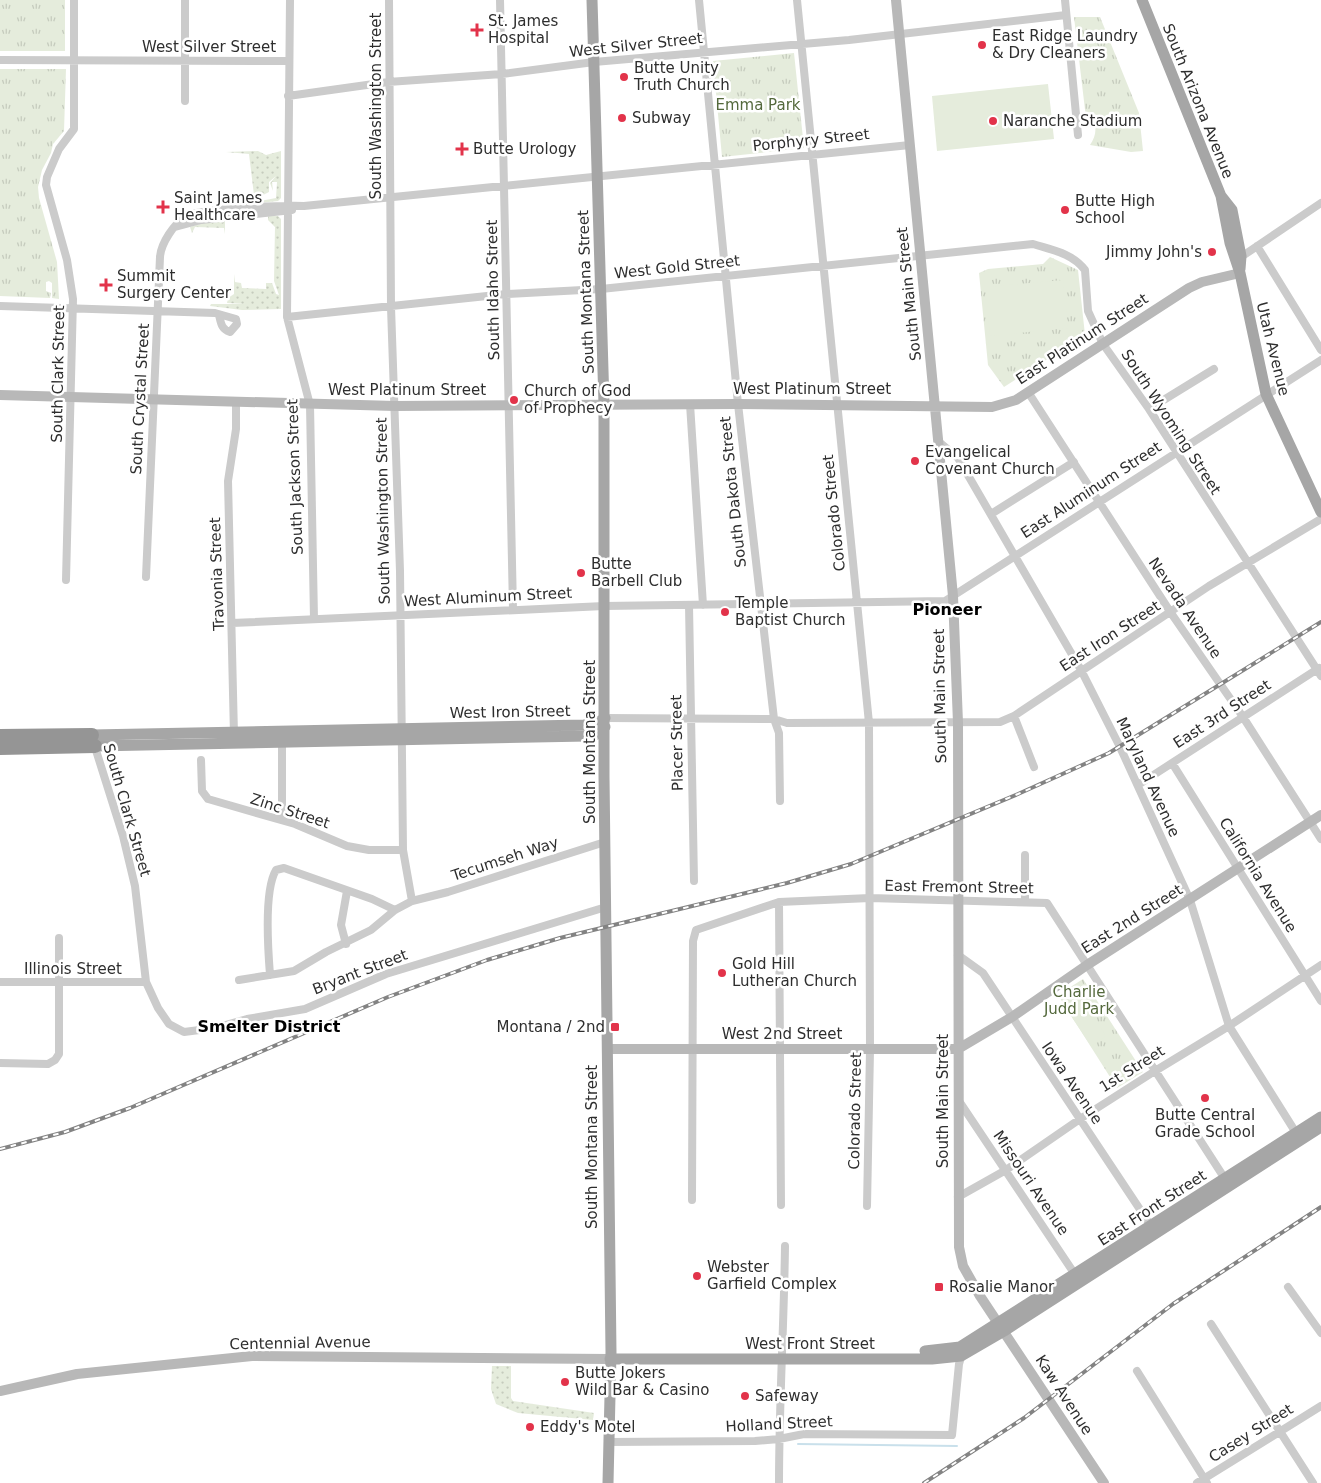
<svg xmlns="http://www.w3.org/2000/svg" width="1321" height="1483" viewBox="0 0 1321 1483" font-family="'DejaVu Sans',sans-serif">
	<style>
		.grass { fill: url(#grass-dots); fill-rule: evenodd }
		.park { fill: url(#park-tufts) }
		.garden { fill: #e5ecdc }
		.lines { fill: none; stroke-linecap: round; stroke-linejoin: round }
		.stream { stroke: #c9e0eb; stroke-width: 2 }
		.street { stroke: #cbcbcb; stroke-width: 8 }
		.secondary { stroke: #b8b8b8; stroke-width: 10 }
		.primary { stroke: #a6a6a6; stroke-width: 11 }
		.highway { stroke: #959595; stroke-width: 14 }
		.rail-casing { stroke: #838383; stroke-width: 4 }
		.rail { stroke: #fff; stroke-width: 2; stroke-dasharray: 5.5; stroke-linecap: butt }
		.poi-dot { fill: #e2334a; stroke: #fff; stroke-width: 2 }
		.labels { text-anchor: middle; stroke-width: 5; stroke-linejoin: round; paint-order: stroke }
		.poi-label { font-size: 15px; fill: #2e2e2e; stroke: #fff; text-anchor: start }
		.street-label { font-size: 15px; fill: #2e2e2e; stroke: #fff }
		.park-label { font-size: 15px; fill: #54693c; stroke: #fff }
		.neighbourhood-label { font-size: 16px; font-weight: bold; fill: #000; stroke: #fff }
	</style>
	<defs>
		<pattern id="grass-dots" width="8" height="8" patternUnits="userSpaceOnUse" patternTransform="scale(1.25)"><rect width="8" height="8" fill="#e5ecdc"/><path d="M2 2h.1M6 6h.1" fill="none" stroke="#c5cbbd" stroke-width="1.8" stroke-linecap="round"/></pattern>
		<pattern id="park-tufts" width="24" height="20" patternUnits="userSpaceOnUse" patternTransform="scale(1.25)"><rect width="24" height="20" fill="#e5ecdc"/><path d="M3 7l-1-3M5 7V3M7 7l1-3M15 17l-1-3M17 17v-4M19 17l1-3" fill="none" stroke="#c5cbbd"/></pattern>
	</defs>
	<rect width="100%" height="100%" fill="#fff"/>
	<path class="grass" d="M 258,151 L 266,155 L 281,151 L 281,198 L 278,201 L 250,204 L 249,197 L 254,195 L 249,154 L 226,152 ZM 276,176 L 270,183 L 273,191 L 272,182 L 277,182 L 276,198 L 260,201 L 259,197 L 269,192 L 269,182 Z
		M 268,216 L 278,216 L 281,219 L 281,309 L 242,310 L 210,306 L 211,304 L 245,304 L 227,303 L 228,298 L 234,294 L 234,274 L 235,282 L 241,283 L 242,288 L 266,289 L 266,283 L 272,283 L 276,294 L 279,295 L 274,281 L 275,227 L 268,220 Z
		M 225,221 L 225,234 L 224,228 L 195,227 L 192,233 L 190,227 L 202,223 Z
		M 492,1366 L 511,1366 L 511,1398 L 513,1401 L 594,1413 L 593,1420 L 518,1413 L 496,1404 L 491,1389 Z"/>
	<path class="park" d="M 0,0 L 65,0 L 65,51 L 0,51 Z
		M 1074,17 L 1100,17 L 1139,113 L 1143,151 L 1131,152 L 1090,145 C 1095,137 1097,131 1094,122 L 1086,118 Z
		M 794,53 L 804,148 L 722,157 L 713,61 Z
		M 0,69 L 66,69 L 64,131 L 53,144 L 51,153 L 42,170 L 38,187 L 39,198 L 57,262 L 59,299 L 52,298 L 52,283 L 49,281 L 46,282 L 46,291 L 51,293 L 50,298 L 0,296 Z
		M 1050,257 L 1078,270 L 1085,335 L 1004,387 L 988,365 L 979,273 L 988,269 L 1043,264 Z
		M 1083,979 L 1143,1072 L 1117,1088 L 1058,995 Z"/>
	<path class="garden" d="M 1048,84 L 1054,139 L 937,151 L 932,96 Z
		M 1063,280 L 1068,328 L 990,336 L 986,287 Z
		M 1087,1006 L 1106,1036 L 1091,1046 L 1071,1016 Z"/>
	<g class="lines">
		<path class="stream" d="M 798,1444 L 957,1446"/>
		<path class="street" d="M 290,0 L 287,317 L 310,405 L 314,619
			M 389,0 L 391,307 L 400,571 L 403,850 L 412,901
			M 500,0 L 513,609
			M 699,0 L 738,404 L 774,719 L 779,733 L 780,801
			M 797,0 L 869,723 L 870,1050 L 867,1206
			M 1065,0 L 1078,135
			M 0,60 L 288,61
			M 288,96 L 388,82 L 502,74 L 594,62 L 849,40 L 1066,15
			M 185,101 L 185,0
			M 175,227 L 201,220 L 292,210
			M 1257,246 L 1321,350
			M 1238,259 L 1321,203
			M 0,306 L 215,313 L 236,319 L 237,324 L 230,332 C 221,329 221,323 219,315
			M 287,317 L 506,294 L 601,289 L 1033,244 C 1052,250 1072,253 1085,270 L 1088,311 L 1103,344 L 1149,409 L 1321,676
			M 1028,392 L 1171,613 L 1243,717 L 1321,839
			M 690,404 L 703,605
			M 1149,409 L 1214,369
			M 938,441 L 958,458 L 1081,670 L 1120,747 L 1190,900 L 1229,1026 L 1298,1136
			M 991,514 L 1074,462
			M 146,577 L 160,257 C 161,243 174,224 186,216 C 200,209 286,205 304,206 L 910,145
			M 66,580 L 73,299 L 67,260 L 46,185 L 47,177 L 59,149 L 74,129 L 74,0
			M 689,605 L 694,881
			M 232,623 L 604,606 L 945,601 L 1321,360
			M 1014,716 L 1034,767
			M 605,718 L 774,719 L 787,723 L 1000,722 L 1014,716 L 1209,586 L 1321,519
			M 234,735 L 228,481 L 236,429 L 236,403
			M 282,740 L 282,820
			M 94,744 L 123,836 L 135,886 L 146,982 L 158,1008 L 169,1024 L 184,1032 L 215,1028 L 247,1019 L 305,1009 L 386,974 L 606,907
			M 201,760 L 202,791 L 208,799 L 295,824 L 347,846 L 369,850 L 403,850
			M 1172,763 L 1321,1001
			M 1138,785 L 1319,668
			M 1025,855 L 1025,902
			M 779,902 L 781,1205
			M 346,944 L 341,925 L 347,891
			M 958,955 L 983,973 L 1153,1229
			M 270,975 C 268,950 264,890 276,870 L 284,868 L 372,899 L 395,910
			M 239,980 L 294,971 L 326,952 L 371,930 L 395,910 L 412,901 L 448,892 L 605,842
			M 0,982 L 146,982
			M 0,1063 L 48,1064 L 55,1060 L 59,1054 L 59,938
			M 959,1101 L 1076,1276
			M 958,1197 L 1006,1170 L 1080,1119 L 1155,1071 L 1229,1026 L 1321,965
			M 692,1200 L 693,941 L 696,930 L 779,902 L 870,898 L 1047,903 L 1227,1182
			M 1288,1287 L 1321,1333
			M 1211,1324 L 1313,1483
			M 1137,1371 L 1207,1483
			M 608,1442 L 755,1441 L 779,1439 L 804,1434 L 952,1435 L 959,1364 L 962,1354
			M 779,1483 C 779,1404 784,1325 785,1246
			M 1197,1483 L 1321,1406"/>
		<path class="secondary" d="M 896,0 L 953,596 L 958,723 L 959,1247 L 963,1266 L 980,1296 L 1104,1483
			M 0,395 L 395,406 L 738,404 L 992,407 L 1016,400 L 1189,288 L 1202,282 L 1240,273
			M 607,1049 L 958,1049 L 1012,1017 L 1087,965 L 1321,815
			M 0,1391 L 77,1374 L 252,1356 L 610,1359"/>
		<path class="primary" d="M 592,0 L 604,404 L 604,776 L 611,1352 L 608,1483
			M 1142,0 L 1221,196 L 1232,210 L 1241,256 L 1240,269
			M 1221,196 L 1230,243 L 1240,273 L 1266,394 L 1321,512
			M 92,735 L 584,725 L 597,723 L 605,718
			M 95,746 L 588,736 L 595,735 L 605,727
			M 925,1351 L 960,1347 L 1321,1117
			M 610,1359 L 932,1359 L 961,1356 L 1004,1331 L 1321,1127"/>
		<path class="highway" d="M 0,736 L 92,735
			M 0,748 L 95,746"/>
		<defs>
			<path id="rail" d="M 0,1149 L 65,1132 L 130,1108 L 388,997 L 487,960 L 560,938 L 787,883 L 851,864 L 1018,794 L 1109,753 L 1321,622
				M 924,1483 L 1024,1418 L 1173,1304 L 1321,1207"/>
		</defs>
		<use href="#rail" class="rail-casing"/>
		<use href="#rail" class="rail"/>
	</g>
	<g class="poi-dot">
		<path d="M474.5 22.5h5v5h5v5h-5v5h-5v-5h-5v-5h5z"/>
		<circle cx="982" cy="45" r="5"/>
		<circle cx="624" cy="77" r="5"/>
		<circle cx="622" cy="118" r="5"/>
		<circle cx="993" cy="121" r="5"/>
		<path d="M459.5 141.5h5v5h5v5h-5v5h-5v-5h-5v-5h5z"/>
		<path d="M160.5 199.5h5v5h5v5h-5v5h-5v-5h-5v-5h5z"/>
		<circle cx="1065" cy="210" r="5"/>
		<circle cx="1212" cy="252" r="5"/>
		<path d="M103.5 277.5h5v5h5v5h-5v5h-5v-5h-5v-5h5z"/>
		<circle cx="514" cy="400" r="5"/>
		<circle cx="915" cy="461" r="5"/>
		<circle cx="581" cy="573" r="5"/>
		<circle cx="725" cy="612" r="5"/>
		<circle cx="722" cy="973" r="5"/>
		<rect x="610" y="1022" width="10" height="10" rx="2.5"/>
		<circle cx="1205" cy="1098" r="5"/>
		<circle cx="697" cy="1276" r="5"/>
		<rect x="934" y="1282" width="10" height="10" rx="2.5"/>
		<circle cx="565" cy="1382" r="5"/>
		<circle cx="745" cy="1396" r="5"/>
		<circle cx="530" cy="1427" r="5"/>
	</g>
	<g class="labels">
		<g class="poi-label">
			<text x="488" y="26">St. James<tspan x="488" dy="17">Hospital</tspan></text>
			<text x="992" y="41">East Ridge Laundry<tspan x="992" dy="17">&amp; Dry Cleaners</tspan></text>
			<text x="634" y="73">Butte Unity<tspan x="634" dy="17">Truth Church</tspan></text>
			<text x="632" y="123">Subway</text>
			<text x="1003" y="126">Naranche Stadium</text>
			<text x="473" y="154">Butte Urology</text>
			<text x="174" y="203">Saint James<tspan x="174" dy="17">Healthcare</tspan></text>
			<text x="1075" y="206">Butte High<tspan x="1075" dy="17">School</tspan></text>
			<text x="1202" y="257" text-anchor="end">Jimmy John's</text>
			<text x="117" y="281">Summit<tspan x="117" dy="17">Surgery Center</tspan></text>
			<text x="524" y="396">Church of God<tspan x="524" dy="17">of Prophecy</tspan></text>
			<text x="925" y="457">Evangelical<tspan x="925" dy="17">Covenant Church</tspan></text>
			<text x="591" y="569">Butte<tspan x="591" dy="17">Barbell Club</tspan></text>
			<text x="735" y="608">Temple<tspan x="735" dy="17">Baptist Church</tspan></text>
			<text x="732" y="969">Gold Hill<tspan x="732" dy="17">Lutheran Church</tspan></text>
			<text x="605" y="1032" text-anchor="end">Montana / 2nd</text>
			<text x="1205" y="1120" text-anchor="middle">Butte Central<tspan x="1205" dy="17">Grade School</tspan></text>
			<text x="707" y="1272">Webster<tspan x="707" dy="17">Garfield Complex</tspan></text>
			<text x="949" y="1292">Rosalie Manor</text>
			<text x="575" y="1378">Butte Jokers<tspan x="575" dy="17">Wild Bar &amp; Casino</tspan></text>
			<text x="755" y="1401">Safeway</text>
			<text x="540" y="1432">Eddy's Motel</text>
		</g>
		<g class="street-label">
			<text transform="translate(636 45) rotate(-6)" y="5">West Silver Street</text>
			<text x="209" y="52">West Silver Street</text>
			<text transform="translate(1198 101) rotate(68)" y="5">South Arizona Avenue</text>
			<text transform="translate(376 106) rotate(-90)" y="5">South Washington Street</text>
			<text transform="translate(811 140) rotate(-6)" y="5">Porphyry Street</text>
			<text transform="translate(677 267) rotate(-6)" y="5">West Gold Street</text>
			<text transform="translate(493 290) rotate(-91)" y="5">South Idaho Street</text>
			<text transform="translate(586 292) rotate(-92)" y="5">South Montana Street</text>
			<text transform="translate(909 294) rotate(-96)" y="5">South Main Street</text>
			<text transform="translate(1082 339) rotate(-33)" y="5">East Platinum Street</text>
			<text transform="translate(1273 349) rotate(76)" y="5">Utah Avenue</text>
			<text transform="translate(58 374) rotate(-89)" y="5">South Clark Street</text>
			<text x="812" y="394">West Platinum Street</text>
			<text x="407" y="395">West Platinum Street</text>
			<text transform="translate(140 399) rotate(-87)" y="5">South Crystal Street</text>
			<text transform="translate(1171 422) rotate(57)" y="5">South Wyoming Street</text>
			<text transform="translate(295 477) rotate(-92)" y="5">South Jackson Street</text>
			<text transform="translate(1091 490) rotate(-33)" y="5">East Aluminum Street</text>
			<text transform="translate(733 492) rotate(-96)" y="5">South Dakota Street</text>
			<text transform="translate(383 511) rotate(-91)" y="5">South Washington Street</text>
			<text transform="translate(834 513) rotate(-96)" y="5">Colorado Street</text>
			<text transform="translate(217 574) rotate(-92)" y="5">Travonia Street</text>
			<text transform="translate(488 597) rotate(-3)" y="5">West Aluminum Street</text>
			<text transform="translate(1185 608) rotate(56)" y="5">Nevada Avenue</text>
			<text transform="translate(1110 636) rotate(-33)" y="5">East Iron Street</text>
			<text transform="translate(940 696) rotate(-91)" y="5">South Main Street</text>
			<text transform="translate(510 712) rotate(-1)" y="5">West Iron Street</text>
			<text transform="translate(1222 714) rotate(-33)" y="5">East 3rd Street</text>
			<text transform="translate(590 742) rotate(-90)" y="5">South Montana Street</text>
			<text transform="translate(677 743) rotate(-91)" y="5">Placer Street</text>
			<text transform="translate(1148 777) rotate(65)" y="5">Maryland Avenue</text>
			<text transform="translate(127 810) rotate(74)" y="5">South Clark Street</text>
			<text transform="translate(290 811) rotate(18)" y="5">Zinc Street</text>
			<text transform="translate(505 859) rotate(-18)" y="5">Tecumseh Way</text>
			<text transform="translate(1258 875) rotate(58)" y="5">California Avenue</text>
			<text transform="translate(959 887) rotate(1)" y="5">East Fremont Street</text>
			<text transform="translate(1132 919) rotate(-32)" y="5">East 2nd Street</text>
			<text x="73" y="974">Illinois Street</text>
			<text transform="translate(360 972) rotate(-21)" y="5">Bryant Street</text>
			<text x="782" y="1039">West 2nd Street</text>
			<text transform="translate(1132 1069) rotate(-32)" y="5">1st Street</text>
			<text transform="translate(1072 1083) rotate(56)" y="5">Iowa Avenue</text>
			<text transform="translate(943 1101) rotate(-90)" y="5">South Main Street</text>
			<text transform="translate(855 1111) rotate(-89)" y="5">Colorado Street</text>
			<text transform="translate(592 1147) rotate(-90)" y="5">South Montana Street</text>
			<text transform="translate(1031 1183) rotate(56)" y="5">Missouri Avenue</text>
			<text transform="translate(1152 1208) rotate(-33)" y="5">East Front Street</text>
			<text transform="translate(300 1343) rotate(-1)" y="5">Centennial Avenue</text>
			<text x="810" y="1349">West Front Street</text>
			<text transform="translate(1064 1395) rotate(57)" y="5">Kaw Avenue</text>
			<text transform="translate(779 1424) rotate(-3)" y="5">Holland Street</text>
			<text transform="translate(1251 1433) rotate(-32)" y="5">Casey Street</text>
		</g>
		<g class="park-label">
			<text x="758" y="110">Emma Park</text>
			<text x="1079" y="997">Charlie<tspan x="1079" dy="17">Judd Park</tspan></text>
		</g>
		<g class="neighbourhood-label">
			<text x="947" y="615">Pioneer</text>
			<text x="269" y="1032">Smelter District</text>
		</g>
	</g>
</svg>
